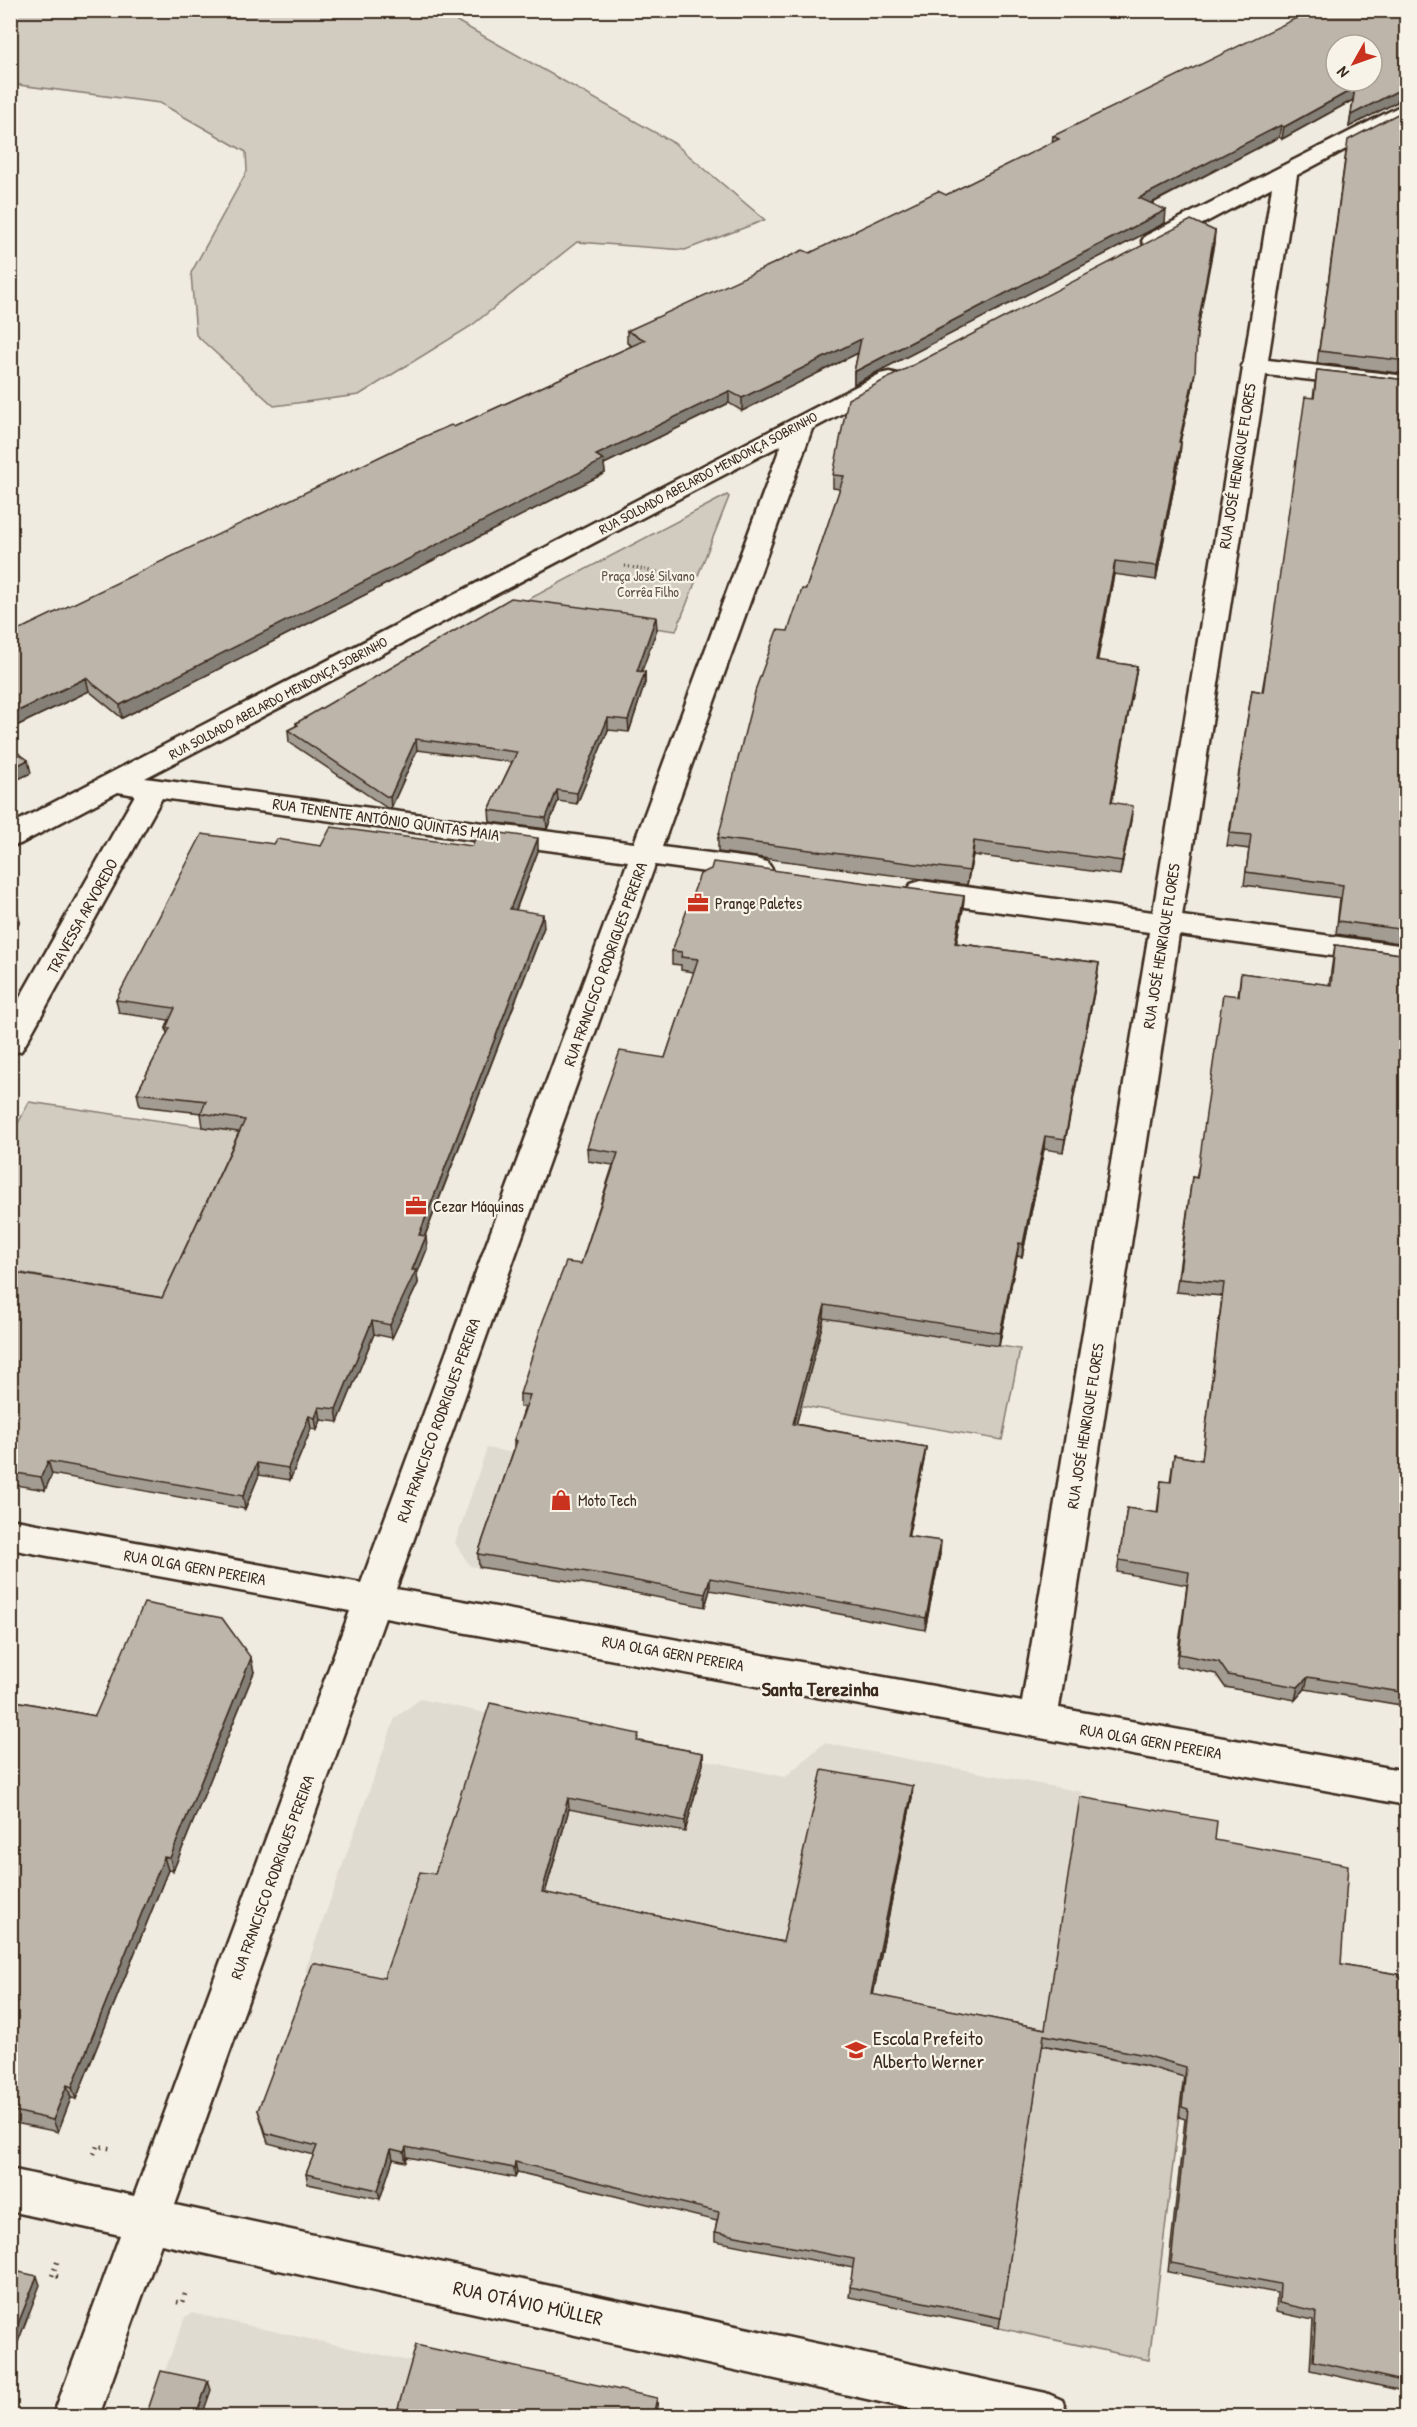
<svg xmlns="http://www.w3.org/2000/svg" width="1417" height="2427" viewBox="0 0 1417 2427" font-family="'Patrick Hand',sans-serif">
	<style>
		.built { fill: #e0dbd0 }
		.green { fill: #d1cbc0; stroke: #867a6f; stroke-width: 1.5 }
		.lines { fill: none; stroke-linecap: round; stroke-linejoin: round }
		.minor-casing { stroke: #3b2a1e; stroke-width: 5 }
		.path-far1 { stroke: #3b2a1e; stroke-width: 3; stroke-dasharray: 1 3; stroke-linecap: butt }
		.path { stroke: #3b2a1e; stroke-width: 4.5; stroke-dasharray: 1.5 5; stroke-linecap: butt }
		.minor { fill: #f7f3e8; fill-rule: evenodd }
		.wall { fill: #a39c92; stroke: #3b2a1e; stroke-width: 1.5 }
		.shaded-wall { fill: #847f77; stroke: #3b2a1e; stroke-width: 1.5 }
		.building { fill: #bdb5aa; stroke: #3b2a1e; stroke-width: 1.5; fill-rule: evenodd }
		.labels { text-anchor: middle; stroke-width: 4.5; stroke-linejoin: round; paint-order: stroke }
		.far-street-label { font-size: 14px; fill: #3b2a1e; stroke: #f7f3e8 }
		.far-park-label { font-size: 14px; fill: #605246; stroke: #f7f3e8 }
		.street-label { font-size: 16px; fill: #3b2a1e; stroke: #f7f3e8 }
		.poi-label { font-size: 16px; fill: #3b2a1e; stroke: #f7f3e8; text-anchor: start }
		.quarter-label { font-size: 20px; font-weight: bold; fill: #3b2a1e; stroke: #f7f3e8 }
		.near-poi-label { font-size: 20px; fill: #3b2a1e; stroke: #f7f3e8; text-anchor: start }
		.near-street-label { font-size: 20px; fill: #3b2a1e; stroke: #f7f3e8 }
	</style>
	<rect width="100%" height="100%" fill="#efebe0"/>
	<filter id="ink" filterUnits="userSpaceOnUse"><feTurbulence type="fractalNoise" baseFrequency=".0167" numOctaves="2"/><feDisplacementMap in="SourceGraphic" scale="12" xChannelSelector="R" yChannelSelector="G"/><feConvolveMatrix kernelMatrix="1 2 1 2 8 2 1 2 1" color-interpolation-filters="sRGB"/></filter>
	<g filter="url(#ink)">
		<path class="built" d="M 487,1448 L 515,1453 L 614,1536 L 600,1588 L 470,1566 L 455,1543 Z
			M 420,1699 L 785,1777 L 824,1743 L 1082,1792 L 999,2328 L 849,2297 L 884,2096 L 305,1971 L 395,1718 Z
			M 192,2313 L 658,2416 L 148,2416 L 185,2317 Z"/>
		<path class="green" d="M 11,10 L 439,11 L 674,143 L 765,220 L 685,250 L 577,242 L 471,326 L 359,395 L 274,406 L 196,335 L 191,273 L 247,171 L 246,152 L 160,103 L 11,84 Z
			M 727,495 L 729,497 L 676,631 L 510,609 Z
			M 29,1102 L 252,1134 L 170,1299 L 11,1271 L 11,1137 Z
			M 785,1311 L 1020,1349 L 1002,1440 L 762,1399 Z
			M 1042,2045 L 1184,2074 L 1149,2360 L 999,2328 Z"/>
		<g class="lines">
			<defs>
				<path id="minor" d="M 1406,103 L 1406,117 L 1297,175 L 1268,360 L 1406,376 L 1406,390 L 1266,375 L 1182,916 L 1406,946 L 1406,966 L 1179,935 L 1059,1708 L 1406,1771 L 1406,1805 L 385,1618 L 175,2205 L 1046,2393 L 1062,2400 L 1069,2416 L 944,2416 L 161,2244 L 99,2416 L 53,2416 L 120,2235 L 10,2211 L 10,2169 L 134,2196 L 350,1611 L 10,1549 L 10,1519 L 361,1583 L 628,861 L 162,798 L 26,1043 L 21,1051 L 10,1054 L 10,1015 L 135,795 L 118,792 L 20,844 L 10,846 L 10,825 L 880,374 L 889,372 L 898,374 L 901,379 L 898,384 L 812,429 L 662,847 L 757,859 L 767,862 L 772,869 L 767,876 L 757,879 L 655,865 L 396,1589 L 1022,1702 L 1149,932 L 921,901 L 911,898 L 906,891 L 911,884 L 921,881 L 1153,912 L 1243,368 L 1241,366 L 1244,362 L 1272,187 L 1161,246 L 1153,248 L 1145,246 L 1142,241 L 1145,236 ZM 781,445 L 634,843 L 145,778 Z"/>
			</defs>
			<use href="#minor" class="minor-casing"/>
			<path class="path-far1" d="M 625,566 L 694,579"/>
			<path class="path" d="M 94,2154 L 97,2146 L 114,2149
				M 57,2262 L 52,2276 L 62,2277
				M 177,2302 L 182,2303 L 186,2291"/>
			<use href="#minor" class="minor"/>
		</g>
		<path class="wall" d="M 1407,10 L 1407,101 L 1397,102 L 1349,127 L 1353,100 L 1282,139 L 1279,137 L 1151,204 L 1165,223 L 854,384 L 854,372 L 858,353 L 742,411 L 729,403 L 604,464 L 605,473 L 122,718 L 89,691 L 10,729 L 10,634 L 454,427 L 632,346 L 627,343 L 627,331 L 946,195 L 1052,143 L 1053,136 Z
			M 1407,109 L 1407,376 L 1406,374 L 1317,363 L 1346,152 Z
			M 1215,231 L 1197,334 L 1193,386 L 1180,442 L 1181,442 L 1180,455 L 1156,580 L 1114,574 L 1097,661 L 1137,666 L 1112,803 L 1131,820 L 1120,875 L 973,855 L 967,885 L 718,852 L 718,838 L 788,631 L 806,589 L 840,489 L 833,488 L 833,475 Z
			M 1317,370 L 1407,380 L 1407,946 L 1406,944 L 1336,934 L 1340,898 L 1244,885 L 1249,849 L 1227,846 L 1252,690 L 1262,692 L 1313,398 Z
			M 657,629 L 641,671 L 645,672 L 645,683 L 629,732 L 608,730 L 577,804 L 558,801 L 547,829 L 490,822 L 489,810 L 512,762 L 417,750 L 391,808 L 387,808 L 289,742 L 288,730 L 296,726 L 296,723 Z
			M 274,844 L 321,846 L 472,846 L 538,851 L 516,910 L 544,927 L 425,1236 L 427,1249 L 417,1274 L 418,1283 L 392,1338 L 374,1334 L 338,1422 L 321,1420 L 317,1430 L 311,1429 L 290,1480 L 259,1475 L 245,1509 L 52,1474 L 45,1490 L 10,1484 L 10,1272 L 162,1298 L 239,1132 L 203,1127 L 201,1113 L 140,1106 L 137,1093 L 167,1034 L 166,1028 L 169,1020 L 119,1013 L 116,1000 Z
			M 964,896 L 963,909 L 956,943 L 1099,963 L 1097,977 L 1063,1152 L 1044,1149 L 1022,1257 L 1017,1256 L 999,1346 L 824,1318 L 796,1424 L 926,1447 L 924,1460 L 908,1536 L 940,1554 L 925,1630 L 710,1590 L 705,1607 L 601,1586 L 479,1567 L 478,1554 L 514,1449 L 514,1440 L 525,1407 L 520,1407 L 520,1394 L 581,1264 L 613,1165 L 588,1161 L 587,1148 L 665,1058 L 694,972 L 681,970 L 681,965 L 672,964 L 672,951 Z
			M 1335,945 L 1407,955 L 1407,1706 L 1305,1689 L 1295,1700 L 1225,1687 L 1216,1674 L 1176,1666 L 1187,1585 L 1117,1572 L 1127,1508 L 1157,1513 L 1161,1481 L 1170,1482 L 1174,1455 L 1202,1460 L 1222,1296 L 1176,1292 L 1192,1177 L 1196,1178 L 1238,996 L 1241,973 L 1329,985 L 1333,958 Z
			M 254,1672 L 173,1871 L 168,1870 L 76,2099 L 71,2098 L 58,2132 L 10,2122 L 10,1700 L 95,1716 Z
			M 640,1741 L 703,1753 L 703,1764 L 685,1832 L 569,1809 L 545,1893 L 783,1942 L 912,1797 L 873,1995 L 1045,2029 L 1215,1840 L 1341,1964 L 1407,1976 L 1407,2392 L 1310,2370 L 1313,2320 L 1276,2312 L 1277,2293 L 1168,2272 L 1185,2119 L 1179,2117 L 1184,2077 L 1143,2065 L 1042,2045 L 999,2328 L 849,2297 L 853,2268 L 715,2241 L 715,2232 L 717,2221 L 517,2172 L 515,2178 L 407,2157 L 406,2162 L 393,2159 L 380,2199 L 308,2184 L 306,2174 L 314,2155 L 268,2143 L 258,2110 L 384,1978 L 435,1874 Z
			M 657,2398 L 658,2416 L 400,2416 L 398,2408 Z"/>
		<path class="shaded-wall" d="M 1355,88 L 1353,100 L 1282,139 L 1284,127 Z
			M 1399,90 L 1397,102 L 1349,127 L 1351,115 Z
			M 1281,125 L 1279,137 L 1138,210 L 1139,198 Z
			M 1166,210 L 1165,223 L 854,384 L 854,372 Z
			M 1215,231 L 1214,244 L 1195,342 L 1197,329 Z
			M 861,339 L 860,352 L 742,411 L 742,398 Z
			M 1195,372 L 1193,386 L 1177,455 L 1179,442 Z
			M 729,391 L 729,403 L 604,464 L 605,473 L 122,718 L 120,705 L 596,455 Z
			M 1181,442 L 1180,455 L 1156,580 L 1157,566 Z
			M 1115,561 L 1114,574 L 1095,674 L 1096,660 Z
			M 656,617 L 657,629 L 638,682 L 637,671 Z
			M 1137,666 L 1135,680 L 1109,816 L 1111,802 Z
			M 645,672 L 645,683 L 629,732 L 628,720 Z
			M 86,678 L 89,691 L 10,729 L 10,715 Z
			M 608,718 L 608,730 L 577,804 L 577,793 Z
			M 416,739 L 417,750 L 391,808 L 390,797 Z
			M 28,760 L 31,773 L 10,783 L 10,769 Z
			M 557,790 L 558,801 L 547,829 L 546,818 Z
			M 1133,806 L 1131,820 L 1120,875 L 1122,861 Z
			M 538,838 L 538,851 L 511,922 L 510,909 Z
			M 974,841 L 973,855 L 967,885 L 969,871 Z
			M 964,896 L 963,909 L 954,956 L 955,943 Z
			M 16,904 L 20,921 L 10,938 L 10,913 Z
			M 543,914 L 544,927 L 420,1248 L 419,1235 Z
			M 1099,963 L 1097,977 L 1063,1152 L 1065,1139 Z
			M 1045,1136 L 1044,1149 L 1022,1257 L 1023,1244 Z
			M 426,1236 L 427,1249 L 417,1274 L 418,1283 L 392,1338 L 390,1325 Z
			M 1019,1243 L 1017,1256 L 999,1346 L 1000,1333 Z
			M 825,1305 L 824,1318 L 793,1437 L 793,1424 Z
			M 372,1321 L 374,1334 L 338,1422 L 336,1409 Z
			M 319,1407 L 321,1420 L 317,1430 L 315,1418 Z
			M 309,1416 L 311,1429 L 290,1480 L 288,1468 Z
			M 926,1447 L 924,1460 L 906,1548 L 907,1536 Z
			M 48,1461 L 52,1474 L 45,1490 L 41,1477 Z
			M 257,1463 L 259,1475 L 245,1509 L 243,1496 Z
			M 941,1541 L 940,1554 L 925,1630 L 926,1618 Z
			M 710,1578 L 710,1590 L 705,1607 L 705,1594 Z
			M 251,1658 L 254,1672 L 173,1871 L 170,1858 Z
			M 1308,1677 L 1305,1689 L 1295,1700 L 1298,1687 Z
			M 703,1753 L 703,1764 L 685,1832 L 685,1821 Z
			M 913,1786 L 912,1797 L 871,2005 L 871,1994 Z
			M 568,1798 L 569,1809 L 542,1903 L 542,1892 Z
			M 164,1857 L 168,1870 L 76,2099 L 72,2087 Z
			M 67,2085 L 71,2098 L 58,2132 L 53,2120 Z
			M 406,2147 L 407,2157 L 406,2162 L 404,2152 Z
			M 391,2149 L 393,2159 L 380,2199 L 378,2190 Z
			M 515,2162 L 517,2172 L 515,2178 L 514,2168 Z
			M 37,2276 L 40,2285 L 10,2363 L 10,2344 Z
			M 208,2381 L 211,2390 L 202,2416 L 196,2416 Z
			M 657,2398 L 658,2416 L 653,2416 Z"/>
		<path class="building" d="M 1313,10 L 1407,10 L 1407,90 L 1399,90 L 1351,115 L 1355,88 L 1284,127 L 1281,125 L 1139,198 L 1166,210 L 854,372 L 861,339 L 742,398 L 729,391 L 596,455 L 604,460 L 120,705 L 86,678 L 10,715 L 10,634 L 398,448 L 451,425 L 454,427 L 645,340 L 627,331 L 803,250 L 810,253 L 938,191 L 946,195 L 1059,139 L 1053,136 ZM 1336,45 L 1372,45 L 1372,81 L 1336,81 Z
			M 1407,109 L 1407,361 L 1319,351 L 1348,140 Z
			M 1191,220 L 1215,231 L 1197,329 L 1195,372 L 1179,442 L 1181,442 L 1157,566 L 1115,561 L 1096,660 L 1137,666 L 1111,802 L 1133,806 L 1122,861 L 974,841 L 969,871 L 718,838 L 756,688 L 777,630 L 788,631 L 802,589 L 806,589 L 844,476 L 833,475 L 848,399 Z
			M 1317,370 L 1407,380 L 1407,930 L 1338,921 L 1343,885 L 1246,872 L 1251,835 L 1230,833 L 1252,690 L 1263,692 L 1305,397 L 1314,398 Z
			M 511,598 L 656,617 L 637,671 L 645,672 L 628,720 L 608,718 L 577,793 L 557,790 L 546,818 L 489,810 L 517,752 L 416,739 L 390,797 L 386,796 L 288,730 L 298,725 L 296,723 Z
			M 10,747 L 28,760 L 10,769 Z
			M 331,827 L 472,846 L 479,830 L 538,838 L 510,909 L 543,914 L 419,1235 L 426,1236 L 412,1270 L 416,1270 L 390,1325 L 372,1321 L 336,1409 L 319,1407 L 315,1418 L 309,1416 L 288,1468 L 257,1463 L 243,1496 L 48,1461 L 41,1477 L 10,1472 L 10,1272 L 162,1298 L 245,1120 L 201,1113 L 206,1101 L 137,1093 L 170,1028 L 166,1028 L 175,1008 L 116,1000 L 202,834 L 274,844 L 277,839 L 321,846 Z
			M 713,862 L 964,896 L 955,943 L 1099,963 L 1065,1139 L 1045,1136 L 1023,1244 L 1019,1243 L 1000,1333 L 825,1305 L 793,1424 L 926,1447 L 907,1536 L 941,1541 L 926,1618 L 710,1578 L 705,1594 L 600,1574 L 478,1554 L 517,1441 L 514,1440 L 530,1395 L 520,1394 L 543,1321 L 566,1262 L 581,1264 L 618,1153 L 587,1148 L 602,1101 L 620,1051 L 665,1058 L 698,959 L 681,957 L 682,952 L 672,951 L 700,874 L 711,869 Z
			M 10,903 L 16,904 L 10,913 Z
			M 1335,945 L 1407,955 L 1407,1693 L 1308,1677 L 1298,1687 L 1228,1675 L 1219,1662 L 1179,1654 L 1189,1572 L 1119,1560 L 1127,1508 L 1158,1513 L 1161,1481 L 1171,1482 L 1174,1455 L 1202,1460 L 1224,1283 L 1179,1279 L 1192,1177 L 1197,1178 L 1223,994 L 1239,996 L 1241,973 L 1331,985 Z
			M 144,1603 L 222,1618 L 251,1658 L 170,1858 L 164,1857 L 72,2087 L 67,2085 L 53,2120 L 10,2110 L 10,1700 L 95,1716 Z
			M 490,1703 L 639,1734 L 637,1741 L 703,1753 L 685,1821 L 568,1798 L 542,1892 L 783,1942 L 822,1770 L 913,1786 L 871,1994 L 1045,2029 L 1080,1797 L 1217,1821 L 1215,1840 L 1348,1865 L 1341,1964 L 1407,1976 L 1407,2382 L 1313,2361 L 1316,2311 L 1279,2303 L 1280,2284 L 1171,2263 L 1188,2109 L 1182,2107 L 1186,2067 L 1145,2055 L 1044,2035 L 1001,2318 L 850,2287 L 854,2259 L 715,2232 L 719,2212 L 515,2162 L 514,2168 L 406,2147 L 404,2152 L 391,2149 L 378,2190 L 306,2174 L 317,2146 L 266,2133 L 258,2110 L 313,1963 L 384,1978 L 420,1872 L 435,1874 Z
			M 10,2270 L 37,2276 L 10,2344 Z
			M 416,2345 L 657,2398 L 653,2416 L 437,2416 L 398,2408 Z
			M 161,2371 L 208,2381 L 196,2416 L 146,2416 Z"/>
	</g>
	<defs>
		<symbol id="office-bare" viewBox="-9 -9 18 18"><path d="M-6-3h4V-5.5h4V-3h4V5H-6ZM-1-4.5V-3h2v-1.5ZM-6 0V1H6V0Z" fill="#c8321e" stroke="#f7f3e8" stroke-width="2.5" paint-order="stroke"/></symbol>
		<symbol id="shop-bare" viewBox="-9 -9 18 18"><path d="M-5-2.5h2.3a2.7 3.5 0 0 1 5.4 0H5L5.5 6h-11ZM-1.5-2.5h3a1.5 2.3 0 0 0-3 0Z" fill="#c8321e" stroke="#f7f3e8" stroke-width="2.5" paint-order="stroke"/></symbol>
		<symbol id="school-bare" viewBox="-9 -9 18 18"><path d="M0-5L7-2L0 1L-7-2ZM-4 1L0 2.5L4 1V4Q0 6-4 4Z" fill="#c8321e" stroke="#f7f3e8" stroke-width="2.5" paint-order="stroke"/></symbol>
	</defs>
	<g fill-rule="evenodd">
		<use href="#office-bare" x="683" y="888" width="30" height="30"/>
		<use href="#office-bare" x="401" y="1191" width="30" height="30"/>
		<use href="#shop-bare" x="546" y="1485" width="30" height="30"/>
		<use href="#school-bare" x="841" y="2035" width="30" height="30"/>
	</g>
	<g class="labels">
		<g class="far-street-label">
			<text transform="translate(708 473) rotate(-28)" y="5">RUA SOLDADO ABELARDO MENDONÇA SOBRINHO</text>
			<text transform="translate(278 698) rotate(-28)" y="5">RUA SOLDADO ABELARDO MENDONÇA SOBRINHO</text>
		</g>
		<g class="far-park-label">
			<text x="648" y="581">Praça José Silvano<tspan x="648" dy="16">Corrêa Filho</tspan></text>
		</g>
		<g class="street-label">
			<text transform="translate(1237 466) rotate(-81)" y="6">RUA JOSÉ HENRIQUE FLORES</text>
			<text transform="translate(386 819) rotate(8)" y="6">RUA TENENTE ANTÔNIO QUINTAS MAIA</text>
			<text transform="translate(82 916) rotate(-61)" y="6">TRAVESSA ARVOREDO</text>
			<text transform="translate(1161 946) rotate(-81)" y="6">RUA JOSÉ HENRIQUE FLORES</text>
			<text transform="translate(605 964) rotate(-70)" y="6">RUA FRANCISCO RODRIGUES PEREIRA</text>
			<text transform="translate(438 1420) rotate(-70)" y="6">RUA FRANCISCO RODRIGUES PEREIRA</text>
			<text transform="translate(1085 1426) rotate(-81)" y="6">RUA JOSÉ HENRIQUE FLORES</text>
			<text transform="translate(195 1567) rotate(10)" y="6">RUA OLGA GERN PEREIRA</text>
			<text transform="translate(673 1653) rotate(10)" y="6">RUA OLGA GERN PEREIRA</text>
			<text transform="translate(1151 1741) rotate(10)" y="6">RUA OLGA GERN PEREIRA</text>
			<text transform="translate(272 1877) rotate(-70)" y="6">RUA FRANCISCO RODRIGUES PEREIRA</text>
		</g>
		<g class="poi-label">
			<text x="715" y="909">Prange Paletes</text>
			<text x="433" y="1212">Cezar Máquinas</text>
			<text x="578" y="1506">Moto Tech</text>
		</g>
		<g class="quarter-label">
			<text x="820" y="1696">Santa Terezinha</text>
		</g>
		<g class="near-poi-label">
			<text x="873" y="2045">Escola Prefeito<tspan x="873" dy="23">Alberto Werner</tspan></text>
		</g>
		<g class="near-street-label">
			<text transform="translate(528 2303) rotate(12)" y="7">RUA OTÁVIO MÜLLER</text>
		</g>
	</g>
	<rect width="1417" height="2427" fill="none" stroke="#f7f3e8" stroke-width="36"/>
	<rect x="18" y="18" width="1381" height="2391" fill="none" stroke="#3b2a1e" stroke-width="2" filter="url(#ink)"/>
	<g transform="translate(1354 63) rotate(230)"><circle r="28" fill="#f7f3e8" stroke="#aca397" stroke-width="1.5"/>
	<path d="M0-4.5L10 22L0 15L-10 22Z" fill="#c8321e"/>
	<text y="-9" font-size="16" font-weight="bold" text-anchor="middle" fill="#3b2a1e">N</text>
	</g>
</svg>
